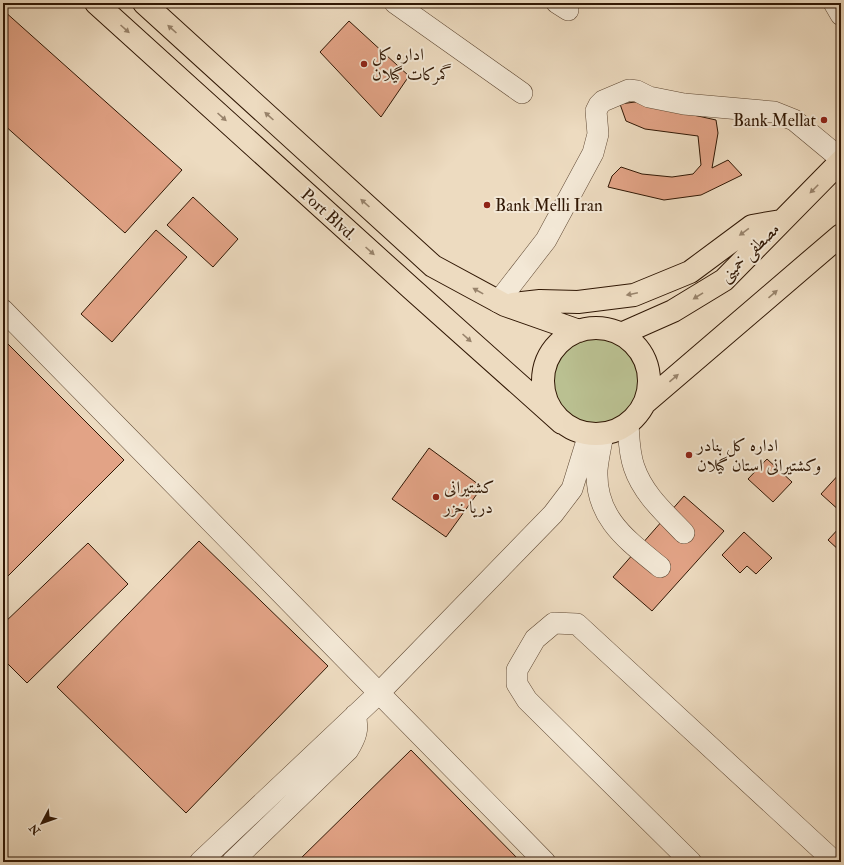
<svg xmlns="http://www.w3.org/2000/svg" width="844" height="865" viewBox="0 0 844 865" font-family="'IM FELL Double Pica',Amiri,serif">
	<style>
		.green { fill: #bac091; stroke: #756c4a }
		.building { fill: #e2a386; stroke: #301704 }
		.lines { fill: none; stroke-linecap: round; stroke-linejoin: round }
		.minor-casing { stroke: #5f4833; stroke-width: 22 }
		.major-casing { stroke: #301704; stroke-width: 24 }
		.minor { stroke: #f3e8d6; stroke-width: 21 }
		.major { stroke: #eddbc0; stroke-width: 22 }
		.oneway { fill: #98836b }
		.poi-dot { fill: #8f2418; stroke: #f3e8d6; stroke-width: 1.5 }
		.labels { text-anchor: middle; stroke-width: 4; stroke-linejoin: round; paint-order: stroke }
		.poi-label { font-size: 17px; fill: #301704; stroke: #f3e8d6; text-anchor: start }
		.street-label { font-size: 17px; fill: #301704; stroke: #f3e8d6 }
	</style>
	<rect width="100%" height="100%" fill="#eddbc0"/>
	<filter id="stains"><feTurbulence type="fractalNoise" baseFrequency=".005" numOctaves="4"/><feColorMatrix values="0 0 0 0 .2 0 0 0 0 .09 0 0 0 0 .02 0 0 0 .5 -.17"/></filter>
	<radialGradient id="worn" r=".72"><stop offset=".6" stop-color="#630" stop-opacity="0"/><stop offset="1" stop-color="#630" stop-opacity=".3"/></radialGradient>
	<path class="green" d="M551 381a45 45 0 1 1 90 0a45 45 0 1 1-90 0Z"/>
	<path class="building" d="M 3,10 L 182,170 L 125,233 L 3,124 Z
		M 349,21 L 409,76 L 381,117 L 320,52 Z
		M 635,102 L 716,120 L 718,133 L 712,168 L 728,160 L 742,175 L 701,195 L 664,200 L 608,187 L 612,176 L 621,167 L 642,174 L 672,177 L 693,174 L 701,165 L 698,136 L 645,129 L 626,121 L 620,104 Z
		M 193,197 L 238,239 L 213,267 L 167,225 Z
		M 156,230 L 187,257 L 112,342 L 81,314 Z
		M 3,339 L 124,460 L 3,581 Z
		M 429,448 L 482,487 L 446,537 L 392,499 Z
		M 767,459 L 792,482 L 773,502 L 748,479 Z
		M 841,472 L 841,512 L 821,494 Z
		M 684,496 L 724,531 L 652,611 L 613,577 Z
		M 841,526 L 841,552 L 828,540 Z
		M 744,532 L 772,558 L 756,574 L 747,566 L 740,573 L 722,555 Z
		M 199,541 L 328,666 L 186,813 L 57,687 Z
		M 88,543 L 128,584 L 27,683 L 3,659 L 3,624 Z
		M 411,750 L 521,862 L 297,862 Z"/>
	<g class="lines">
		<defs>
			<path id="minor" d="M 395,3 L 522,93
				M 557,3 L 568,10
				M 834,3 L 841,15
				M 498,302 L 546,240 L 593,153 L 598,134 L 596,111 L 599,105 L 603,101 L 629,90 L 637,91 L 649,97 L 684,104 L 774,112 L 794,120 L 841,159
				M 3,310 L 545,862
				M 628,424 C 629,438 629,453 634,467 C 643,494 665,513 684,533
				M 603,434 C 601,446 598,458 597,470 C 595,518 627,540 660,567
				M 200,862 L 378,694 L 553,514 L 572,489 L 589,434
				M 232,862 L 348,750 C 356,737 359,729 355,715
				M 691,862 L 527,700 L 517,684 L 517,670 L 535,639 L 554,623 L 577,624 L 835,862"/>
			<path id="major" d="M 96,3 L 412,289 L 562,423
				M 144,3 L 433,266 L 505,305 L 579,331
				M 513,304 L 540,301 L 578,302 L 634,295 L 690,272 L 752,226 L 781,221
				M543 381a53 53 0 1 1 106 0a53 53 0 1 1-106 0Z
				M 621,334 L 673,311 L 724,280 L 841,161
				M 645,403 L 841,235"/>
		</defs>
		<use href="#minor" class="minor-casing"/>
		<use href="#major" class="major-casing"/>
		<use href="#minor" class="minor"/>
		<use href="#major" class="major"/>
	</g>
	<defs><path id="oneway-solid" d="M-6-.8H1V-3.2L6.5 0L1 3.2V.8H-6Z"/></defs>
	<g class="oneway">
		<use href="#oneway-solid" transform="translate(125 29) rotate(42)"/>
		<use href="#oneway-solid" transform="translate(172 29) rotate(-138)"/>
		<use href="#oneway-solid" transform="translate(269 116) rotate(-138)"/>
		<use href="#oneway-solid" transform="translate(222 117) rotate(42)"/>
		<use href="#oneway-solid" transform="translate(814 189) rotate(135)"/>
		<use href="#oneway-solid" transform="translate(365 203) rotate(-138)"/>
		<use href="#oneway-solid" transform="translate(744 232) rotate(144)"/>
		<use href="#oneway-solid" transform="translate(370 251) rotate(42)"/>
		<use href="#oneway-solid" transform="translate(478 291) rotate(-151)"/>
		<use href="#oneway-solid" transform="translate(632 294) rotate(168)"/>
		<use href="#oneway-solid" transform="translate(773 294) rotate(-41)"/>
		<use href="#oneway-solid" transform="translate(698 296) rotate(148)"/>
		<use href="#oneway-solid" transform="translate(467 338) rotate(42)"/>
		<use href="#oneway-solid" transform="translate(674 378) rotate(-40)"/>
	</g>
	<g class="poi-dot">
		<circle cx="364" cy="64" r="4"/>
		<circle cx="824" cy="120" r="4"/>
		<circle cx="487" cy="205" r="4"/>
		<circle cx="689" cy="455" r="4"/>
		<circle cx="436" cy="497" r="4"/>
	</g>
	<g class="labels">
		<g class="poi-label">
			<text x="372" y="60">اداره کل<tspan x="372" dy="20">گمرکات گیلان</tspan></text>
			<text x="816" y="126" text-anchor="end">Bank Mellat</text>
			<text x="495" y="211">Bank Melli Iran</text>
			<text x="697" y="451">اداره کل بنادر<tspan x="697" dy="20">وکشتیرانی استان گیلان</tspan></text>
			<text x="444" y="493">کشتیرانی<tspan x="444" dy="20">دریا خزر</tspan></text>
		</g>
		<g class="street-label">
			<text transform="translate(329 214) rotate(42)" y="6">Port Blvd.</text>
			<text transform="translate(749 252) rotate(-44)" y="6">مصطفی خمینی</text>
		</g>
	</g>
	<rect width="844" height="865" fill="none" stroke="#eddbc0" stroke-width="16"/>
	<rect x="4" y="4" width="836" height="857" fill="none" stroke="#301704" stroke-width="2"/>
	<rect x="8" y="8" width="828" height="849" fill="none" stroke="#301704"/>
	<g transform="translate(42 823) rotate(229)" stroke="#f3e8d6" stroke-width="3" paint-order="stroke">
	<path d="M0-3L7 15L0 10L-7 15Z" fill="#301704"/>
	<text y="-6" font-size="11" font-weight="bold" text-anchor="middle" fill="#301704">N</text>
	</g>
	<rect width="100%" height="100%" filter="url(#stains)"/>
	<rect width="100%" height="100%" fill="url(#worn)"/>
</svg>
